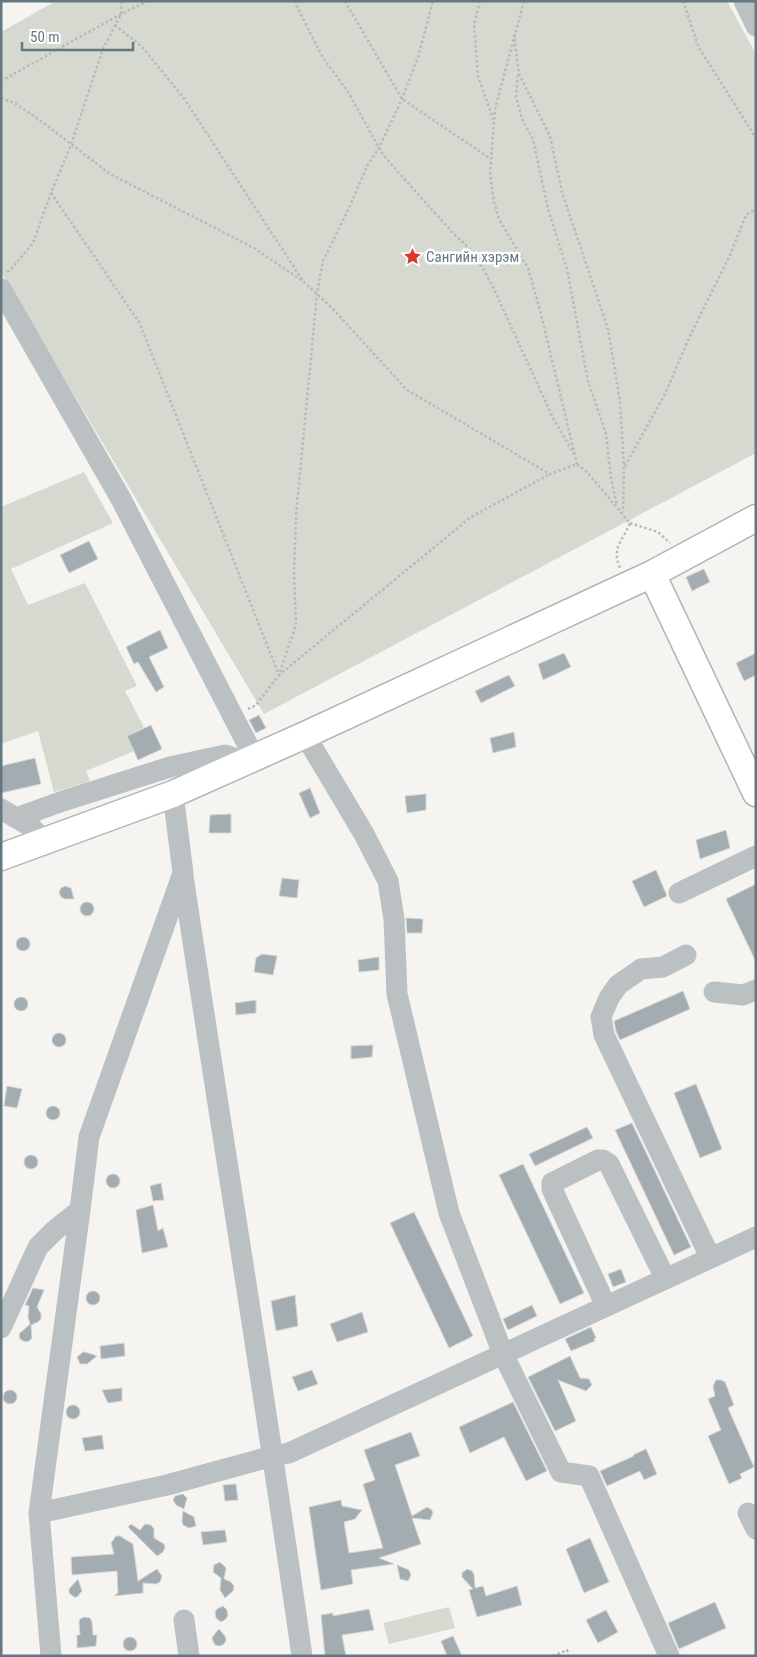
<svg xmlns="http://www.w3.org/2000/svg" width="757" height="1657" viewBox="0 0 757 1657" font-family="'Roboto Condensed',sans-serif">
	<style>
		.green { fill: #d5d9d0 }
		.building { fill: #a3adb1; stroke: #d6d5d4 }
		.lines { fill: none; stroke-linecap: round; stroke-linejoin: round }
		.major-casing { stroke: #afb5b8; stroke-width: 29 }
		.path { stroke: #b6babb; stroke-width: 2.5; stroke-dasharray: 2.5 2.5; stroke-linecap: butt }
		.minor { stroke: #bbc1c3; stroke-width: 21 }
		.major { stroke: #fff; stroke-width: 26 }
		.labels { text-anchor: middle; stroke-width: 5; stroke-linejoin: round; paint-order: stroke }
		.poi-label { font-size: 15px; fill: #657881; stroke: #fff; text-anchor: start }
	</style>
	<rect width="100%" height="100%" fill="#f5f4f1"/>
	<path class="green" d="M 56,1 L 727,1 L 756,54 L 756,453 L 264,714 L 1,272 L 1,32 Z
		M 84,472 L 113,523 L 11,569 L 28,605 L 85,583 L 137,686 L 125,691 L 144,727 L 127,736 L 134,751 L 86,771 L 90,781 L 54,792 L 38,731 L 1,744 L 1,507 Z
		M 449,1607 L 455,1628 L 389,1644 L 383,1623 Z"/>
	<path class="building" d="M 89,541 L 98,559 L 69,573 L 60,555 Z
		M 704,569 L 710,582 L 692,591 L 686,577 Z
		M 160,630 L 168,648 L 149,657 L 164,687 L 156,692 L 138,662 L 134,664 L 126,647 Z
		M 564,653 L 571,667 L 543,680 L 538,664 Z
		M 756,653 L 756,675 L 744,681 L 736,663 Z
		M 509,675 L 515,686 L 481,703 L 475,691 Z
		M 259,715 L 266,728 L 256,733 L 249,720 Z
		M 151,725 L 162,749 L 138,760 L 127,736 Z
		M 514,732 L 516,747 L 493,753 L 490,738 Z
		M 35,758 L 41,784 L 1,793 L 1,766 Z
		M 310,788 L 320,813 L 310,818 L 299,793 Z
		M 426,794 L 426,810 L 407,813 L 405,796 Z
		M 231,814 L 231,833 L 209,833 L 210,815 Z
		M 726,830 L 730,848 L 700,859 L 696,840 Z
		M 656,870 L 667,896 L 644,907 L 632,881 Z
		M 282,878 L 299,880 L 297,898 L 279,896 Z
		M 756,884 L 756,962 L 726,899 Z
		M 65,886 L 71,888 L 74,899 L 65,899 L 61,897 L 59,892 L 61,888 Z
		M80 909a7 7 0 1 1 14 0a7 7 0 1 1-14 0Z
		M 406,918 L 423,919 L 422,933 L 407,933 Z
		M16 944a7 7 0 1 1 14 0a7 7 0 1 1-14 0Z
		M 262,954 L 277,956 L 273,975 L 254,972 L 256,958 Z
		M 379,957 L 379,970 L 359,972 L 358,960 Z
		M 683,991 L 690,1009 L 620,1040 L 616,1031 L 614,1021 Z
		M14 1004a7 7 0 1 1 14 0a7 7 0 1 1-14 0Z
		M 256,1000 L 256,1013 L 236,1015 L 235,1003 Z
		M52 1040a7 7 0 1 1 14 0a7 7 0 1 1-14 0Z
		M 373,1045 L 372,1057 L 351,1059 L 351,1046 Z
		M 696,1084 L 722,1149 L 700,1158 L 674,1093 Z
		M 7,1086 L 22,1089 L 17,1108 L 4,1106 Z
		M46 1113a7 7 0 1 1 14 0a7 7 0 1 1-14 0Z
		M 632,1123 L 691,1247 L 674,1255 L 615,1130 Z
		M 587,1127 L 593,1138 L 535,1166 L 529,1154 Z
		M24 1162a7 7 0 1 1 14 0a7 7 0 1 1-14 0Z
		M 523,1164 L 584,1293 L 560,1304 L 499,1175 Z
		M106 1181a7 7 0 1 1 14 0a7 7 0 1 1-14 0Z
		M 161,1183 L 164,1200 L 153,1201 L 150,1186 Z
		M 153,1205 L 158,1231 L 163,1228 L 168,1247 L 142,1253 L 136,1210 Z
		M 414,1212 L 473,1336 L 449,1348 L 390,1223 Z
		M 621,1269 L 626,1282 L 613,1287 L 608,1274 Z
		M 33,1288 L 44,1290 L 37,1307 L 41,1314 L 41,1319 L 38,1322 L 31,1325 L 32,1338 L 29,1341 L 25,1342 L 20,1339 L 19,1334 L 30,1324 L 28,1317 L 29,1306 L 25,1305 Z
		M86 1298a7 7 0 1 1 14 0a7 7 0 1 1-14 0Z
		M 295,1295 L 298,1326 L 276,1331 L 271,1301 Z
		M 532,1305 L 537,1316 L 508,1330 L 503,1319 Z
		M 362,1312 L 368,1332 L 337,1342 L 330,1324 Z
		M 591,1327 L 596,1338 L 594,1339 L 595,1341 L 571,1351 L 565,1339 Z
		M 124,1343 L 125,1356 L 101,1359 L 100,1346 Z
		M 83,1352 L 85,1352 L 97,1356 L 87,1364 L 80,1364 L 77,1357 Z
		M 570,1356 L 580,1378 L 589,1379 L 592,1385 L 586,1391 L 558,1380 L 576,1421 L 555,1431 L 528,1377 Z
		M 312,1370 L 318,1384 L 298,1391 L 292,1377 Z
		M 716,1380 L 721,1380 L 725,1382 L 734,1405 L 728,1408 L 754,1467 L 740,1474 L 742,1478 L 729,1484 L 708,1436 L 721,1430 L 708,1399 L 715,1396 L 713,1386 Z
		M 122,1388 L 122,1401 L 108,1403 L 102,1390 Z
		M3 1397a7 7 0 1 1 14 0a7 7 0 1 1-14 0Z
		M 513,1402 L 547,1471 L 526,1481 L 504,1437 L 470,1453 L 459,1427 Z
		M66 1412a7 7 0 1 1 14 0a7 7 0 1 1-14 0Z
		M 411,1432 L 420,1456 L 395,1465 L 412,1516 L 427,1507 L 432,1510 L 433,1513 L 430,1520 L 412,1518 L 421,1544 L 379,1558 L 394,1564 L 351,1570 L 353,1584 L 321,1590 L 309,1507 L 341,1500 L 342,1506 L 362,1510 L 355,1519 L 344,1522 L 349,1553 L 383,1548 L 363,1484 L 375,1480 L 364,1450 Z
		M 102,1435 L 104,1449 L 85,1451 L 82,1438 Z
		M 646,1449 L 657,1474 L 644,1480 L 640,1471 L 607,1486 L 600,1471 L 634,1456 L 633,1455 Z
		M 236,1484 L 238,1500 L 225,1501 L 223,1485 Z
		M 183,1494 L 187,1498 L 184,1509 L 176,1505 L 173,1500 L 175,1496 Z
		M 183,1511 L 194,1517 L 196,1526 L 189,1528 L 183,1525 L 182,1521 Z
		M 131,1524 L 140,1530 L 145,1524 L 151,1525 L 154,1529 L 154,1538 L 164,1544 L 165,1548 L 163,1552 L 157,1556 L 128,1527 Z
		M 225,1530 L 227,1542 L 203,1545 L 201,1532 Z
		M 116,1536 L 120,1536 L 133,1544 L 138,1581 L 157,1569 L 162,1576 L 160,1582 L 156,1584 L 143,1583 L 143,1593 L 114,1596 L 118,1593 L 117,1571 L 72,1575 L 71,1557 L 114,1554 L 111,1543 Z
		M 590,1538 L 609,1582 L 584,1593 L 566,1549 Z
		M 220,1562 L 226,1568 L 224,1579 L 231,1582 L 234,1586 L 233,1591 L 225,1598 L 220,1590 L 221,1578 L 213,1572 L 214,1565 Z
		M 397,1565 L 409,1570 L 411,1575 L 408,1581 L 400,1579 Z
		M 467,1569 L 472,1571 L 474,1574 L 475,1588 L 483,1586 L 486,1596 L 517,1586 L 522,1605 L 477,1617 L 469,1590 L 473,1589 L 462,1577 L 462,1573 Z
		M 78,1579 L 82,1591 L 77,1597 L 74,1597 L 69,1593 L 69,1589 Z
		M 715,1602 L 726,1628 L 679,1649 L 668,1623 Z
		M 223,1606 L 227,1610 L 228,1615 L 226,1619 L 221,1622 L 216,1618 L 215,1612 L 217,1609 Z
		M 369,1609 L 374,1630 L 342,1635 L 346,1656 L 325,1656 L 321,1615 L 333,1613 L 333,1616 Z
		M 606,1610 L 618,1632 L 598,1643 L 586,1620 Z
		M 84,1617 L 90,1618 L 92,1622 L 93,1635 L 97,1635 L 96,1646 L 77,1648 L 77,1635 L 80,1635 L 79,1622 L 80,1619 Z
		M 219,1629 L 225,1636 L 226,1640 L 224,1644 L 220,1646 L 215,1645 L 212,1639 L 213,1636 Z
		M 453,1636 L 462,1656 L 447,1656 L 441,1641 Z
		M123 1644a7 7 0 1 1 14 0a7 7 0 1 1-14 0Z"/>
	<g class="lines">
		<defs>
			<path id="major" d="M 652,574 L 756,793
				M 1,857 L 173,794 L 305,735 L 652,574 L 756,518"/>
		</defs>
		<use href="#major" class="major-casing"/>
		<path class="path" d="M 294,1 L 322,56 L 348,92 L 383,155 L 452,232 L 475,254 L 494,289 L 553,418 L 574,454
			M 345,1 L 402,99 L 491,159
			M 480,1 L 474,25 L 478,76 L 493,119
			M 524,1 L 495,109 L 490,174 L 494,202 L 499,219 L 528,268 L 540,310 L 577,464
			M 683,1 L 699,48 L 756,138
			M 115,25 L 142,47 L 183,97 L 303,281
			M 514,34 L 519,74 L 550,136 L 562,192 L 608,329 L 620,401 L 624,467 L 623,512
			M 518,75 L 516,97 L 522,119 L 533,139 L 548,209 L 567,269 L 588,381 L 606,434 L 611,478 L 617,506
			M 1,81 L 121,14 L 148,1
			M 1,98 L 16,104 L 45,124 L 110,174 L 254,248 L 304,282 L 331,307 L 407,390 L 550,474 L 577,464 L 587,472 L 630,523 C 623,541 611,547 620,568
			M 51,193 L 139,322 L 279,675 L 471,517 L 550,474
			M 7,272 L 12,268 L 33,243 L 51,193 L 71,145 L 103,49 L 121,14 L 122,1
			M 625,466 L 665,394 L 690,336 L 730,255 L 746,215 L 756,209
			M 630,523 L 658,532 L 670,543
			M 248,709 L 256,705 L 279,675 L 296,625 L 294,574 L 296,515 L 317,294 L 323,261 L 348,210 L 368,164 L 379,148 L 402,99 L 418,57 L 433,1
			M 553,1656 L 567,1650 L 569,1656"/>
		<path class="minor" d="M 744,1 L 756,26
			M 1,289 L 121,499 L 254,757
			M 305,735 L 364,834 L 388,881 L 394,919 L 397,994 L 449,1213 L 503,1354 L 561,1472 L 589,1476 L 669,1656
			M 1,809 L 30,826 L 44,841
			M 16,818 L 63,801 L 170,767 L 225,755 L 245,762
			M 183,876 C 222,1136 265,1395 302,1656
			M 679,893 L 756,856
			M 686,955 L 663,967 L 641,969 L 618,985 L 609,998 L 601,1017 L 604,1035 L 710,1257
			M 714,992 L 743,995 L 756,990
			M 606,1306 L 552,1189 L 552,1183 L 598,1160 L 603,1160 L 609,1164 L 665,1278
			M 1,1328 L 38,1247 L 54,1231 L 80,1210
			M 39,1513 L 167,1485 L 273,1456 L 289,1453 L 756,1237
			M 748,1513 L 756,1529
			M 184,1620 L 189,1656
			M 51,1656 L 39,1513 L 80,1210 L 89,1137 L 183,873 L 173,794"/>
		<use href="#major" class="major"/>
	</g>
	<defs>
		<symbol id="sight-bare" viewBox="-9 -9 18 18"><path d="M0-6L1.8-2.2L6-1.7L2.9 1.2L3.7 5.4L0 3.3L-3.7 5.4L-2.9 1.2L-6-1.7L-1.8-2.2Z" fill="#da3a2b" stroke="#fff" stroke-width="2.5" paint-order="stroke"/></symbol>
	</defs>
	<g fill-rule="evenodd">
		<use href="#sight-bare" x="400" y="244" width="25" height="25"/>
	</g>
	<g class="labels">
		<g class="poi-label">
			<text x="426" y="262">Сангийн хэрэм</text>
		</g>
	</g>
	<rect width="757" height="1657" fill="none" stroke="#657881" stroke-width="5"/>
	<path d="M22 42v8h111v-8" fill="none" stroke="#657881" stroke-width="2.5"/>
	<text x="30" y="42" font-size="15" fill="#657881" stroke="#ffffff" stroke-width="4" paint-order="stroke">50 m</text>
</svg>
